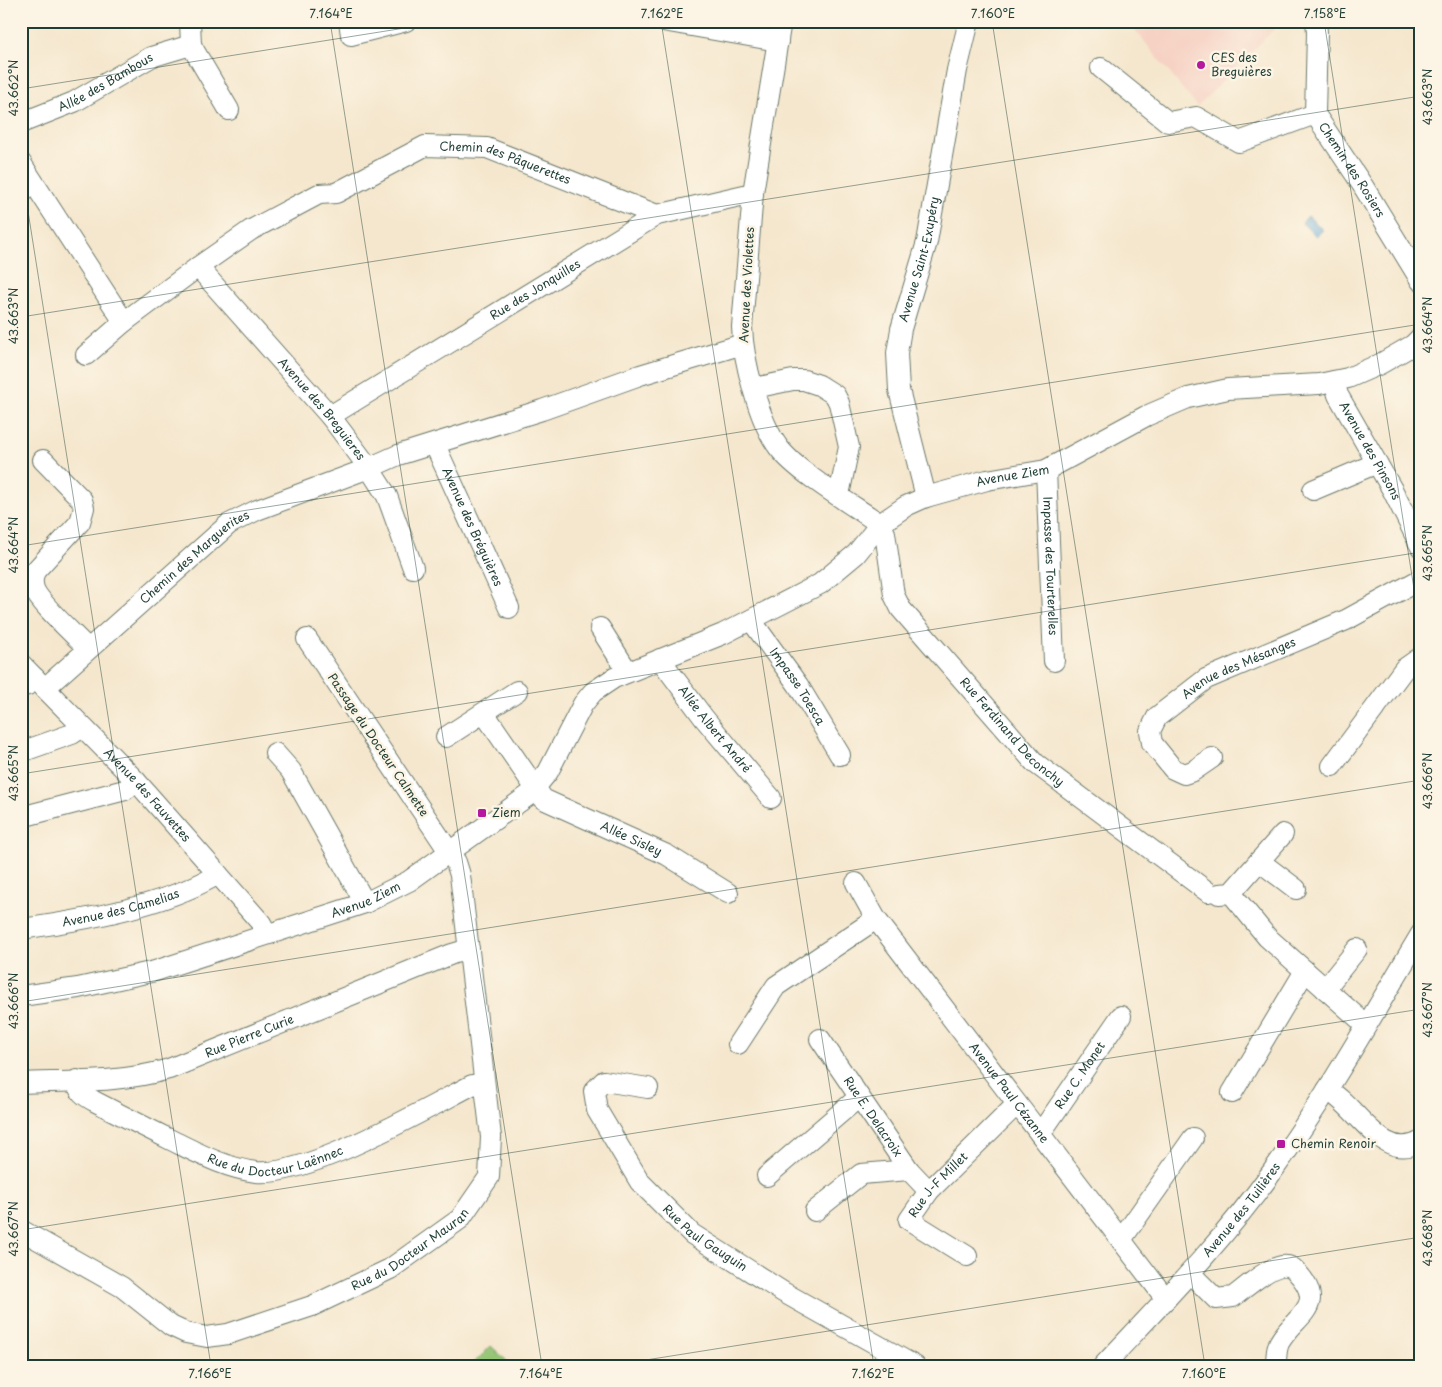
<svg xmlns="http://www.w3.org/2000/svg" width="1442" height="1387" viewBox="0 0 1442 1387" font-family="'Playpen Sans',sans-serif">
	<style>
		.built { fill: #f6d2c4 }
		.green { fill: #94c575; stroke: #5a8154 }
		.water { fill: #66abdc; stroke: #427488 }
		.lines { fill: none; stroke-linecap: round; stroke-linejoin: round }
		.minor-casing { stroke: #6a786a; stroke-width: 22 }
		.minor { stroke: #fff; stroke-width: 20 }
		.ticks { fill: none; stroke: #1f3d34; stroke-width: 1; stroke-opacity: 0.45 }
		.poi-dot { fill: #b5179e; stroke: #fcf5e5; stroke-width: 2 }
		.labels { text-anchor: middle; stroke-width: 5; stroke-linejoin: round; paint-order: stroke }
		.poi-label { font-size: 12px; fill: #1f3d34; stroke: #fcf5e5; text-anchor: start }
		.street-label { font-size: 12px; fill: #1f3d34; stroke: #fcf5e5 }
		.neatline { fill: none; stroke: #1f3d34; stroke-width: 2 }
		.ticks-label { font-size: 12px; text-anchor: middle; fill: #1f3d34 }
	</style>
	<rect width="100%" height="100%" fill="#fcf5e5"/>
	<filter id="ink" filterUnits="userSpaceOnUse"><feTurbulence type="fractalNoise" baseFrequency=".02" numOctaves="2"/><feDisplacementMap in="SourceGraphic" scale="10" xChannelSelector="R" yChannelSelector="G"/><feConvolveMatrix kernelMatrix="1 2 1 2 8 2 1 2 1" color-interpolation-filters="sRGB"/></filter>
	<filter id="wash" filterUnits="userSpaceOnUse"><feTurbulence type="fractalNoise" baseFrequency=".0096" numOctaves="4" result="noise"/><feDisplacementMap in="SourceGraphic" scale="20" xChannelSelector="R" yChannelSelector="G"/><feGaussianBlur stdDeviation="1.12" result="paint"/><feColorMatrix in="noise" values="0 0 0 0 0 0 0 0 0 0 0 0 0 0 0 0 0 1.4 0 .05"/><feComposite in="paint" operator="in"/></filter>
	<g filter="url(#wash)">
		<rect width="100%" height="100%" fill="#f5e7ce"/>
		<path class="built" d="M 1128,21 L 1280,21 L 1280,23 L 1197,107 Z"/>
		<path class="green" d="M 491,1346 L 512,1366 L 499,1366 L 492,1362 L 484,1366 L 471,1366 Z"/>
		<path class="water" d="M 1308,216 L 1323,230 L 1316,236 L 1302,223 Z"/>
	</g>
	<g filter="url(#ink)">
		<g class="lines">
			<defs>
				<g id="minor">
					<path d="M 349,21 L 351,35 L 406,21"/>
					<path d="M 663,21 L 778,41"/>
					<path id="s1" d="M 781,21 L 753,193 L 742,327 C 743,360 759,422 779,448 C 798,473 853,505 880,524 L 885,533 L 894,595 L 901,609 L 1035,763 L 1208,892"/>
					<path id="s2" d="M 1316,21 L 1317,32 L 1315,114 L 1363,186 L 1421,281"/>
					<path d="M 191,45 L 229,110"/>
					<path d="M 1101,68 L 1168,122 L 1196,117 L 1239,142 L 1315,114"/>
					<path id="s3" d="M 21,123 L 74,102 L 151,57 L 191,45 L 190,21"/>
					<path id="s4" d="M 21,163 L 124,322 L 198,267 L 330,416 L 369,468 L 398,455 L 542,410 L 640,375 L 743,344"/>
					<path id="s5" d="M 198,267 L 251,230 L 319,194 L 336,193 L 425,146 L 487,148 L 657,215"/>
					<path d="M 86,355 L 124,322"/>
					<path id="s6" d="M 1334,381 L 1338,395 L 1393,491 L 1421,547"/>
					<path d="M 754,388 L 793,380 L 804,380 L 819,385 L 835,395 L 839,403 L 849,447 L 839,495"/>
					<path id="s7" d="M 330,416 L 657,215 L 753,193"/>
					<path id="s8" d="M 435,445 L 509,608"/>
					<path d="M 43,460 L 82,500 L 84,508 L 80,522 L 36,570 C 32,576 32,582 34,589 C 40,604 75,635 87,648"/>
					<path id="s9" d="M 1046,470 L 1054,661"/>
					<path d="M 1313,490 L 1377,463"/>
					<path id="s10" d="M 926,497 L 899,390 L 897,353 L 901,329 L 927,242 L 957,70 L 969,21"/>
					<path id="s11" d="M 751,620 L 798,685 L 840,755"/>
					<path d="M 600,628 L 628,672"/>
					<path id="s12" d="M 660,659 L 704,718 L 771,798"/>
					<path id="s13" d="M 21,664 L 136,781 L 261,923 L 267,934"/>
					<path d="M 21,687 L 28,685 L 35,678"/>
					<path id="s14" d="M 45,688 L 229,524 L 257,510 L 369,468 L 387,496 L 413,568"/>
					<path id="s15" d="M 484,713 L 543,799 L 667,855 L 728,893"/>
					<path d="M 446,737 L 517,691"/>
					<path d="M 21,752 L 72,734 L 82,727"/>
					<path d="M 275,753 L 291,771 L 365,903"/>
					<path id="s16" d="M 1212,758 L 1193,771 L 1184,774 L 1173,769 L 1152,743 L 1150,731 L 1157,717 L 1206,679 L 1346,620 L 1421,579"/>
					<path d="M 1332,766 L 1404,669 L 1421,657"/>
					<path d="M 21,817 L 125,790 L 136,781"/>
					<path d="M 1259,861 L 1296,889"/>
					<path id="s17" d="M 856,883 L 876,919 L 1166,1299"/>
					<path d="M 1231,893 L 1267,937 L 1366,1025"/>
					<path d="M 1219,894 L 1231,893 L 1283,834"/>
					<path id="s18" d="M 21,929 C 80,921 168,905 218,874"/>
					<path d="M 1325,989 L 1357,949"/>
					<path id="s19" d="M 21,996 L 78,988 L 155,971 L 365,903 L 409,881 L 529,795 L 548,772 L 583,704 L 593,692 L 614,678 L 723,634 L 820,584 L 856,554 L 880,524 L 906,506 L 926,497 L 987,480 L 1046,470 L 1146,416 L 1188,398 L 1228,389 L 1319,384 L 1348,378 L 1380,364 L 1413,345 L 1421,337"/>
					<path id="s20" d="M 820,1039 L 909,1170 L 929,1191"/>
					<path d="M 738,1044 L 776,986 L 876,919"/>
					<path id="s21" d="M 77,1080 C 77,1091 85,1096 94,1101 C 119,1114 145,1127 171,1140 C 198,1153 225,1168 256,1172 C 308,1177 422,1111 472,1085 L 484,1083"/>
					<path id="s22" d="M 21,1083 C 70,1081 122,1083 169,1069 L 452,954 L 469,949"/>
					<path id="s23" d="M 648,1088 L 604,1081 L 594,1091 L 597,1110 L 640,1182 L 692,1234 L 783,1292 L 915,1366"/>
					<path d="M 1327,1090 C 1356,1104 1383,1165 1421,1141"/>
					<path d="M 1232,1093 L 1305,971"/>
					<path id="s24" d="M 1040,1134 L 1121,1016"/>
					<path d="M 767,1176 L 859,1097"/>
					<path d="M 815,1211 L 861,1174 L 909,1170"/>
					<path id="s25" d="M 21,1230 L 122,1287 L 171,1326 L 186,1333 L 207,1337 L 228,1334 L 312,1306 L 390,1269 L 460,1219 L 489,1177 L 491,1137 L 460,875 L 456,862 L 307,639"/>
					<path d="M 1121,1240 L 1193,1138"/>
					<path id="s26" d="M 967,1256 L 909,1220 L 929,1191 L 1017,1104"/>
					<path d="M 1190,1273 L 1216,1299 L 1233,1297 C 1246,1288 1280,1254 1295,1270 C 1330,1307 1295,1314 1279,1343 C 1276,1350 1276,1358 1276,1366"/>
					<path id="s27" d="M 1103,1366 C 1162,1303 1222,1242 1272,1172 C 1327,1096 1373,1014 1421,934"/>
				</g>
			</defs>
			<use href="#minor" class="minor-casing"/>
			<use href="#minor" class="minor"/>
		</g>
	</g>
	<path class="ticks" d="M 330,21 L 542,1366M 661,21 L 874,1366M 992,21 L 1205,1366M 1324,21 L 1421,633M 21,89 L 449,21M 21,167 L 211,1366M 21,317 L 1421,96M 21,546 L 1421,324M 21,774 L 1421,552M 21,1002 L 1421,780M 21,1230 L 1421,1009M 608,1366 L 1421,1237"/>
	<g class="poi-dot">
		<circle cx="1201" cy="65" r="5"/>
		<rect x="477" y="808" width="10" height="10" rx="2.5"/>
		<rect x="1276" y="1139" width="10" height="10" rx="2.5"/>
	</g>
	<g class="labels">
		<g class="poi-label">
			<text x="1211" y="62">CES des<tspan x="1211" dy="14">Breguières</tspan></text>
			<text x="492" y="817">Ziem</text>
			<text x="1291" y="1148">Chemin Renoir</text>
		</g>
		<g class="street-label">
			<text dy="4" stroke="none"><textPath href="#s3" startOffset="94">Allée des Bambous</textPath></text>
			<text dy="4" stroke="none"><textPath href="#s5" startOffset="342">Chemin des Pâquerettes</textPath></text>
			<text dy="4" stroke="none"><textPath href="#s2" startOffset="160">Chemin des Rosiers</textPath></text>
			<text dy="4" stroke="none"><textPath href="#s10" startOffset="244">Avenue Saint-Exupéry</textPath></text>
			<text transform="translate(747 285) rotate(-87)" y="4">Avenue des Violettes</text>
			<text dy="4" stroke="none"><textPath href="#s7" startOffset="241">Rue des Jonquilles</textPath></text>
			<text dy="4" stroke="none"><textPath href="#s4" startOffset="470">Avenue des Breguieres</textPath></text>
			<text dy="4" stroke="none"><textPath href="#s6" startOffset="79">Avenue des Pinsons</textPath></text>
			<text dy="4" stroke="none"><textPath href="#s19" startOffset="1156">Avenue Ziem</textPath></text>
			<text dy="4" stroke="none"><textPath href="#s8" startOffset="90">Avenue des Bréguières</textPath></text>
			<text dy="4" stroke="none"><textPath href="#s14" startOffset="199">Chemin des Marguerites</textPath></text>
			<text dy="4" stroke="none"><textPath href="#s9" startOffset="96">Impasse des Tourterelles</textPath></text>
			<text dy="4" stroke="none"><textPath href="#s16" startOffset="202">Avenue des Mésanges</textPath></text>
			<text dy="4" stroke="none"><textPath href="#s11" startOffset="81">Impasse Toesca</textPath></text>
			<text dy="4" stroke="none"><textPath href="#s12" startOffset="89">Allée Albert André</textPath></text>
			<text dy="4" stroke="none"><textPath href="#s1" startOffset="818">Rue Ferdinand Deconchy</textPath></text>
			<text transform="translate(378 745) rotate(56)" y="4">Passage du Docteur Calmette</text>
			<text dy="4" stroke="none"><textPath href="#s13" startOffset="182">Avenue des Fauvettes</textPath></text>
			<text dy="4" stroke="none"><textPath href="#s15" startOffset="201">Allée Sisley</textPath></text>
			<text dy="4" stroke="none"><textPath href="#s19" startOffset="359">Avenue Ziem</textPath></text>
			<text dy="4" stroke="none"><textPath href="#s18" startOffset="102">Avenue des Camelias</textPath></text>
			<text dy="4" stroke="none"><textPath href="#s22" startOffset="236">Rue Pierre Curie</textPath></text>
			<text dy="4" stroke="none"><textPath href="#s24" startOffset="71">Rue C. Monet</textPath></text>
			<text dy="4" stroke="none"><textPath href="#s17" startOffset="260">Avenue Paul Cézanne</textPath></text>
			<text dy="4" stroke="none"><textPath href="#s20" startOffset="94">Rue E. Delacroix</textPath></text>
			<text dy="4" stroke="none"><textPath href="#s21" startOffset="226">Rue du Docteur Laënnec</textPath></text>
			<text dy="4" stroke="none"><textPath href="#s26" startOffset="114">Rue J-F Millet</textPath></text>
			<text dy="4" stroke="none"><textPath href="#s27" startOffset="209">Avenue des Tuilières</textPath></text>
			<text dy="4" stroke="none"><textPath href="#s23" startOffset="248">Rue Paul Gauguin</textPath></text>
			<text dy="4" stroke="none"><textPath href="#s25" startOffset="440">Rue du Docteur Mauran</textPath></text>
		</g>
	</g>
	<rect width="1442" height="1387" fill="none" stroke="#fcf5e5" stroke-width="55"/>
	<rect x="28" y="28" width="1386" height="1332" class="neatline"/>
	<g class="ticks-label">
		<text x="331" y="18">7.164°E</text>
		<text x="662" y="18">7.162°E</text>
		<text x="993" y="18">7.160°E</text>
		<text x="1325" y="18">7.158°E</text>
		<text transform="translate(14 88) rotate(-90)" y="4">43.662°N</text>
		<text transform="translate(1428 97) rotate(-90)" y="4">43.663°N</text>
		<text transform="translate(14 316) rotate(-90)" y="4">43.663°N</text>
		<text transform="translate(1428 325) rotate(-90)" y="4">43.664°N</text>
		<text transform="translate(14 545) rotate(-90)" y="4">43.664°N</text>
		<text transform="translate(1428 553) rotate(-90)" y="4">43.665°N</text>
		<text transform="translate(14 773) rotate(-90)" y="4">43.665°N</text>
		<text transform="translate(1428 781) rotate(-90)" y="4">43.666°N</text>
		<text transform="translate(14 1001) rotate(-90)" y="4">43.666°N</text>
		<text transform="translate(1428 1010) rotate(-90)" y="4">43.667°N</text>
		<text transform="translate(14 1229) rotate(-90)" y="4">43.667°N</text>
		<text transform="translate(1428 1238) rotate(-90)" y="4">43.668°N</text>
		<text x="210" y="1378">7.166°E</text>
		<text x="541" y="1378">7.164°E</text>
		<text x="873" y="1378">7.162°E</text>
		<text x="1204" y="1378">7.160°E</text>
	</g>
</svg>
